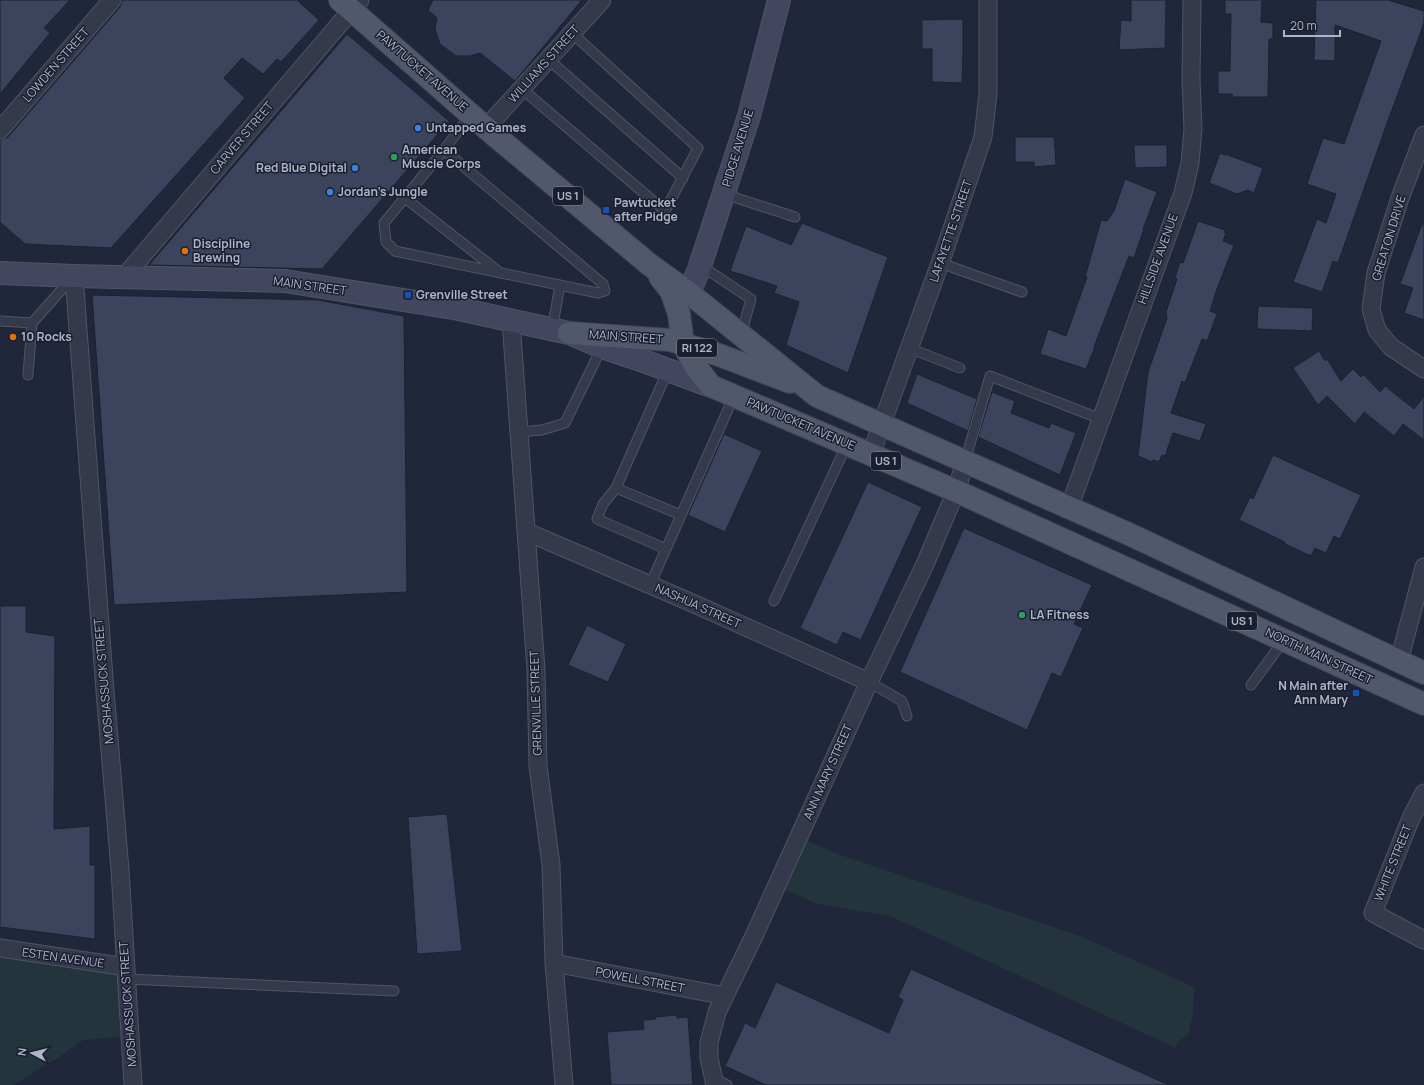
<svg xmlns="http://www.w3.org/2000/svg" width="1424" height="1085" viewBox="0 0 1424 1085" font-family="Manrope,sans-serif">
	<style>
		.green { fill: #23343c }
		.building { fill: #3c435c; stroke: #1c2132 }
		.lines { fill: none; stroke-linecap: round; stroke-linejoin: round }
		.lane-casing { stroke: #4f5466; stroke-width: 11 }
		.street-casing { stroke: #4f5466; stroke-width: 19 }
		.secondary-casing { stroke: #4f5466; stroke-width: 24 }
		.primary-casing { stroke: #3e4355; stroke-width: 24 }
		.lane { stroke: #343a4c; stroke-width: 9 }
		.street { stroke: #343a4c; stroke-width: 17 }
		.secondary { stroke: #42475f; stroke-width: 22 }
		.primary { stroke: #52586c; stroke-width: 22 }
		.shop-dot { fill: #3f7fe0; stroke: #1a1f30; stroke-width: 1.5 }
		.leisure-dot { fill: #2e9e5b; stroke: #1a1f30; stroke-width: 1.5 }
		.transit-dot { fill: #1a4fb4; stroke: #1a1f30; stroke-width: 1.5 }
		.food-dot { fill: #e8710a; stroke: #1a1f30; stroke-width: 1.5 }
		.labels { text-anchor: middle; stroke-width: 3; stroke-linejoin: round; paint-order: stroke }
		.shield { fill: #1a1f30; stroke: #82879a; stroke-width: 1 }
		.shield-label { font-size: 11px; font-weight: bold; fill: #afb4c8 }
		.street-label { font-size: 12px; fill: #afb4c8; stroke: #1a1f30 }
		.poi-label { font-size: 12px; font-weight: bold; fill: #afb4c8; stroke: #1a1f30; text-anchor: start }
	</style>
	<rect width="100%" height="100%" fill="#21273b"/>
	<path class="green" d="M 799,837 L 835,853 L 1080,936 L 1194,987 L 1193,1012 L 1189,1033 L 1177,1043 L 1176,1048 L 890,916 L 818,904 L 776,886 Z
		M 0,949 L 121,967 L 127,1036 L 83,1040 L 56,1059 L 13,1085 L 0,1085 Z"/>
	<path class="building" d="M 0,0 L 70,0 L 44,28 L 50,33 L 0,94 Z
		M 122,0 L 297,0 L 319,20 L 281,62 L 277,59 L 263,74 L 242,58 L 224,78 L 245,98 L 111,248 L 25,244 L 0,222 L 0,140 L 8,137 L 120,7 Z
		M 433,0 L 582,0 L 515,81 L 480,53 L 470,56 L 456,56 L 440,44 L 435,29 L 437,18 L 428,10 Z
		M 1131,0 L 1166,0 L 1165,48 L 1119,50 L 1121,20 L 1131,21 Z
		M 1225,0 L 1262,0 L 1261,22 L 1273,23 L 1273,39 L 1269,39 L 1268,97 L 1233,97 L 1232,94 L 1218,94 L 1218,71 L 1230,71 L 1230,69 L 1231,14 L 1225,14 Z
		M 1316,0 L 1388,0 L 1424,11 L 1424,22 L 1419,37 L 1386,126 L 1344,246 L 1338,263 L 1333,261 L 1322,292 L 1293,282 L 1317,219 L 1326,223 L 1336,194 L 1307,184 L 1323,138 L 1344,144 L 1381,41 L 1335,25 L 1335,61 L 1314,60 Z
		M 963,19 L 963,53 L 962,83 L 932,82 L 932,49 L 922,49 L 922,20 Z
		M 347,34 L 449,121 L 322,269 L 149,265 Z
		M 1015,137 L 1054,137 L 1056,165 L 1034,167 L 1034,162 L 1015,162 Z
		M 1134,145 L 1167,145 L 1167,167 L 1135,168 Z
		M 1220,153 L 1225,155 L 1225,154 L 1263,168 L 1254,193 L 1248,190 L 1237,194 L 1209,183 Z
		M 1125,179 L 1157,192 L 1143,229 L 1144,229 L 1134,258 L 1129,256 L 1094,347 L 1095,347 L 1086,369 L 1040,354 L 1048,329 L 1066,336 L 1087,277 L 1085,277 L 1101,220 L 1107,221 L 1114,211 Z
		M 1198,221 L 1225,230 L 1224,232 L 1226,233 L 1223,241 L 1234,245 L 1217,289 L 1210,311 L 1217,314 L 1207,341 L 1202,339 L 1185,383 L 1182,381 L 1171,413 L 1206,424 L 1200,441 L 1173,433 L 1165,456 L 1162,455 L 1159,462 L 1153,460 L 1152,462 L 1138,456 L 1148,372 L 1167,318 L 1166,312 L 1177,279 L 1175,278 L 1180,262 L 1183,263 Z
		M 802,223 L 888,257 L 848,373 L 786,345 L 799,302 L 774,293 L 777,286 L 730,271 L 746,226 L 791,245 Z
		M 1422,224 L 1424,224 L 1424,320 L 1404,313 L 1413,288 L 1400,284 Z
		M 92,295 L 318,300 L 404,316 L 407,592 L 114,605 Z
		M 1258,306 L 1313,308 L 1312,331 L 1257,329 Z
		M 1319,351 L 1325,361 L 1327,359 L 1341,381 L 1353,369 L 1361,377 L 1363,374 L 1380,392 L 1385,386 L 1414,409 L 1424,396 L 1424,440 L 1403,424 L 1394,436 L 1364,412 L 1355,424 L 1327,396 L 1318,405 L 1293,368 Z
		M 917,374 L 977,399 L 968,431 L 907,403 Z
		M 992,392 L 1015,401 L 1011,413 L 1049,428 L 1051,423 L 1076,433 L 1060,475 L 978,437 Z
		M 724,434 L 762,451 L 725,532 L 688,515 Z
		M 1273,455 L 1361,495 L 1340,539 L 1334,536 L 1326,553 L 1315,548 L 1311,556 L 1285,544 L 1285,542 L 1239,520 L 1250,497 L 1253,499 Z
		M 868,482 L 922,507 L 861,640 L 843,632 L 837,645 L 800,628 Z
		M 964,528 L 1092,585 L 1074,624 L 1083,628 L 1061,677 L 1052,673 L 1027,730 L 900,672 Z
		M 0,606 L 26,606 L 26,632 L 55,636 L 54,829 L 90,826 L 90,865 L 95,865 L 95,939 L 0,927 Z
		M 587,625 L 626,644 L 608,682 L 568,665 Z
		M 447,814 L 462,951 L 417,954 L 408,817 Z
		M 911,969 L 1169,1085 L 766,1085 L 725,1066 L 745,1023 L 755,1028 L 776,982 L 889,1033 L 903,1000 L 898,997 Z
		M 677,1015 L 677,1018 L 688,1017 L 693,1085 L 611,1085 L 607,1032 L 644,1029 L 643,1020 L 655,1019 L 656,1017 Z"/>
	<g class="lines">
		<defs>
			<path id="lane" d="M 548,59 L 683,178
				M 522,89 L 665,211 L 698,148 L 572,33
				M 444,150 L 603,284 L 605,291 L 598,293 L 395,251 L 386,242 L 384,223 L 444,150 L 471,114
				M 724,194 L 795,217
				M 405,198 L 498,271
				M 940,263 L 1022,292
				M 700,265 L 751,299 L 741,335
				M 0,321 L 32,323 L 28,375
				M 32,323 L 72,278
				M 552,330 L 560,285
				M 909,348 L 960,368
				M 519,432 L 542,430 L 565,423 L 602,347
				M 965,461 L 990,376 L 1101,419
				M 616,488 L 668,370
				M 666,549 L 597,519 L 603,504 L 616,488 L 681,515
				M 650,585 L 734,396
				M 774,601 L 847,444
				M 869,682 L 902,701 L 907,716
				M 1251,685 L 1284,640
				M 127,979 L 394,991
				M 713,1078 L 727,1085"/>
			<path id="street" d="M 486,128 L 602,0
				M 0,130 L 112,0
				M 1424,135 L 1400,198 L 1376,273 L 1371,309 L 1377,330 L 1391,347 L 1424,369
				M 74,276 L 105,691 L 120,870 L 133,1085
				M 124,277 L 360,0
				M 511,321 L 536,670 L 538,766 L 551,865 L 554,963 L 564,1085
				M 871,454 L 943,255 L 983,137 L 988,94 L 988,0
				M 1069,508 L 1183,193 L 1190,163 L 1193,129 L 1191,80 L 1192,0
				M 527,532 L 690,602 L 869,682
				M 1399,661 L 1424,567
				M 1424,793 L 1411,818 L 1373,913 L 1424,940
				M 0,948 L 126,967
				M 554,963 L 725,996
				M 715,1085 L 709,1058 L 709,1043 L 717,1012 L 753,938 L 869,682 L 926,562 L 956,491 L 965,462"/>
			<path id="secondary" d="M 0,273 L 74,276 L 285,281 L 459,309 L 569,333 L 602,347 L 638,359 L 711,386
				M 689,293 L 699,269 L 749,116 L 779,0"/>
			<path id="primary" d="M 340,0 L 486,128 L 650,265 L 689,293 L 817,396 L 1131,535 L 1424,673
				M 660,277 L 671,291 L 679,314 L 683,344 L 696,367 L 711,386 L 956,491 L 1424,704
				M 569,333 L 670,340 L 719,355 L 790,382"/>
		</defs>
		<use href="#lane" class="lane-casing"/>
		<use href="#street" class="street-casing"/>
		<use href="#secondary" class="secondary-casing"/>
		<use href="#primary" class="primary-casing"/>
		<use href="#lane" class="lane"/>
		<use href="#street" class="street"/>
		<use href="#secondary" class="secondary"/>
		<use href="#primary" class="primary"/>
	</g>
	<g class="shop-dot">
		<circle cx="418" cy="128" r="4"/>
		<circle cx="355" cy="168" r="4"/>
		<circle cx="330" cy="192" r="4"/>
	</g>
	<g class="leisure-dot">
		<circle cx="394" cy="157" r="4"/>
		<circle cx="1022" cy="615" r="4"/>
	</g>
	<g class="transit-dot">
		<rect x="602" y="206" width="8" height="8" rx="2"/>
		<rect x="404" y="291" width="8" height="8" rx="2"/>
		<rect x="1352" y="689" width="8" height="8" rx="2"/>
	</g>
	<g class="food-dot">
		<circle cx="185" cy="251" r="4"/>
		<circle cx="13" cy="337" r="4"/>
	</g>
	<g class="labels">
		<g class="shield">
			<rect x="553" y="187" width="30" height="18" rx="3"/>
			<rect x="677" y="339" width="40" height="18" rx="3"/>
			<rect x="871" y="452" width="30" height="18" rx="3"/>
			<rect x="1227" y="612" width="30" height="18" rx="3"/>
		</g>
		<g class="shield-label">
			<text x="568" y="200">US 1</text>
			<text x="697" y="352">RI 122</text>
			<text x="886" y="465">US 1</text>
			<text x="1242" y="625">US 1</text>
		</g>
		<g class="street-label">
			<text transform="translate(544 64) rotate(-48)" y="4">WILLIAMS STREET</text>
			<text transform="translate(56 65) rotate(-49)" y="4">LOWDEN STREET</text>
			<text transform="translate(422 71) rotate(41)" y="4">PAWTUCKET AVENUE</text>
			<text transform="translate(242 138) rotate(-50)" y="4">CARVER STREET</text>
			<text transform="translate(738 148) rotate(-73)" y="4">PIDGE AVENUE</text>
			<text transform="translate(951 231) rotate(-71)" y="4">LAFAYETTE STREET</text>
			<text transform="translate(1389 238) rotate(-73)" y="4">GREATON DRIVE</text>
			<text transform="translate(1158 259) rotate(-70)" y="4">HILLSIDE AVENUE</text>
			<text transform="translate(310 286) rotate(8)" y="4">MAIN STREET</text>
			<text transform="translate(626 337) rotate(4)" y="4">MAIN STREET</text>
			<text transform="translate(801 424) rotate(23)" y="4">PAWTUCKET AVENUE</text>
			<text transform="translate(698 606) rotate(24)" y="4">NASHUA STREET</text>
			<text transform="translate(1319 656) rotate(25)" y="4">NORTH MAIN STREET</text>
			<text transform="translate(104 681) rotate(-95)" y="4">MOSHASSUCK STREET</text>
			<text transform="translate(536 703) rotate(-92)" y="4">GRENVILLE STREET</text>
			<text transform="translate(828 772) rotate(-66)" y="4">ANN MARY STREET</text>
			<text transform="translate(1393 863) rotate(-68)" y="4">WHITE STREET</text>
			<text transform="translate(63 958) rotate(8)" y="4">ESTEN AVENUE</text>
			<text transform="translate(640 980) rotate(11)" y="4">POWELL STREET</text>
			<text transform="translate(128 1004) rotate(-94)" y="4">MOSHASSUCK STREET</text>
		</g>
		<g class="poi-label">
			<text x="426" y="132">Untapped Games</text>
			<text x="402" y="154">American<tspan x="402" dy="14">Muscle Corps</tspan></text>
			<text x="347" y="172" text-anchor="end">Red Blue Digital</text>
			<text x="338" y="196">Jordan's Jungle</text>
			<text x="614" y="207">Pawtucket<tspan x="614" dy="14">after Pidge</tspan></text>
			<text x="193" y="248">Discipline<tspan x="193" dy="14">Brewing</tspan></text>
			<text x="416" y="299">Grenville Street</text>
			<text x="21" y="341">10 Rocks</text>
			<text x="1030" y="619">LA Fitness</text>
			<text x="1348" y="690" text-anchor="end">N Main after<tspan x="1348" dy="14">Ann Mary</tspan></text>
		</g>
	</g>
	<g transform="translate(32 1053) rotate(277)" stroke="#1a1f30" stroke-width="3" paint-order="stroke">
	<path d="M0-3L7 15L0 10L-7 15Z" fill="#afb4c8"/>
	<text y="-6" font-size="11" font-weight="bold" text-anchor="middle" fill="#afb4c8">N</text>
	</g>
	<path d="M1284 30v6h56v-6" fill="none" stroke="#afb4c8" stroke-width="2"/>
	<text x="1290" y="30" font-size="12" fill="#afb4c8" stroke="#1a1f30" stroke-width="3" paint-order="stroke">20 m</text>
</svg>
